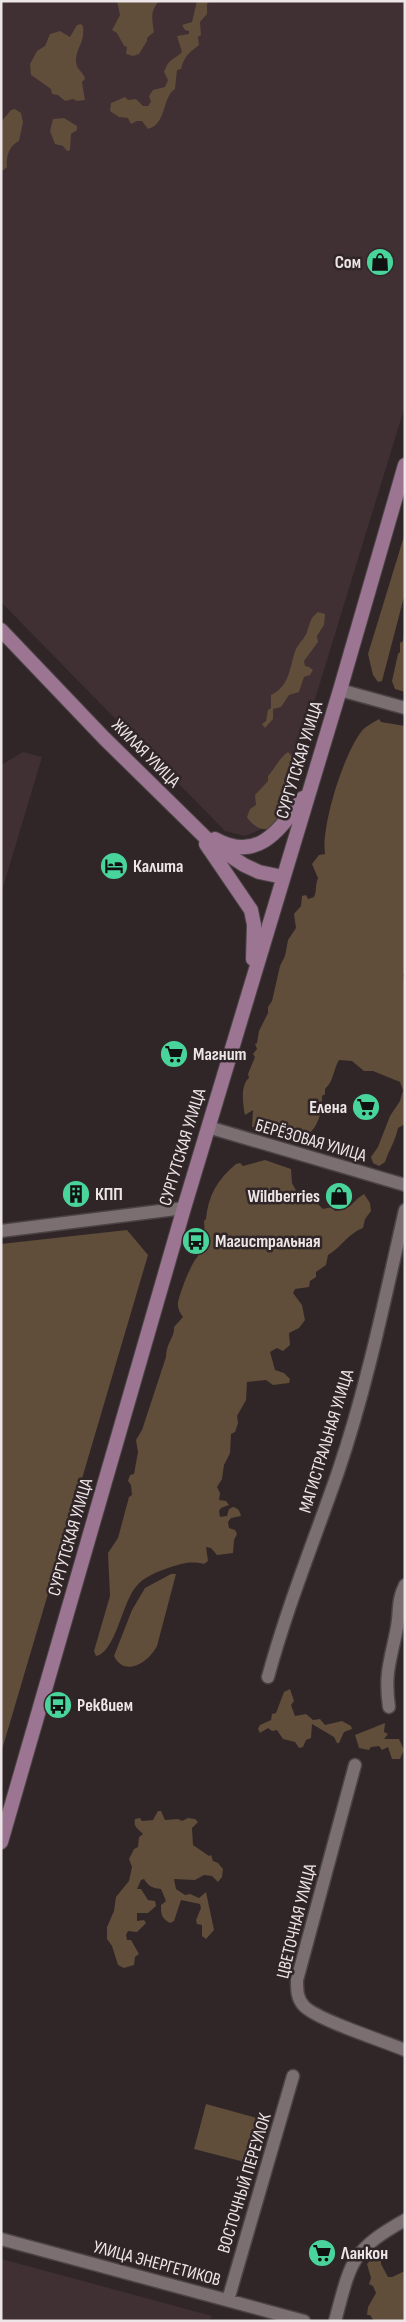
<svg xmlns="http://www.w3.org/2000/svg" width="406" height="2322" viewBox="0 0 406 2322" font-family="'Sofia Sans Condensed',sans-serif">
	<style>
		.built { fill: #402f33 }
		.green { fill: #604d3a }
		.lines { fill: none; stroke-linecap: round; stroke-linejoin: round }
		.minor-casing { stroke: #4b4345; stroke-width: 15 }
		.secondary-casing { stroke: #4b4345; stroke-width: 16 }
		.minor { stroke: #7b6f72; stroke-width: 12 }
		.secondary { stroke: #9b7591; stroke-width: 14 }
		.labels { text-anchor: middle; stroke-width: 5; stroke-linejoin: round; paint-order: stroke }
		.poi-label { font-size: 18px; font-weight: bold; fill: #ede6e8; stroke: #302628; text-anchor: start }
		.street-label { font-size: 18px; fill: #ede6e8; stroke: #302628 }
	</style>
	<rect width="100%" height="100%" fill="#302628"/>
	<path class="built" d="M 1,1 L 405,1 L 405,406 L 280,813 L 262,829 L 245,836 L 225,831 L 1,602 Z
		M 23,752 L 42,757 L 1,894 L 1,765 Z
		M 1,2259 L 50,2272 L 212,2316 L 209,2321 L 1,2321 Z"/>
	<path class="green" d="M 117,1 L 159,1 C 150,11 152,19 154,32 L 147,38 L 147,41 L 139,54 L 133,56 L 126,54 L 127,47 L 124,46 L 117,33 L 112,30 L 120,15 Z
		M 197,1 L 209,1 L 207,4 L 207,14 L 200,22 L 201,35 L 198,37 L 199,45 C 190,52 184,56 181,69 L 177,70 L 175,89 C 162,97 167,124 148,129 L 142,121 L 137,121 L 131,124 L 128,118 L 119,117 L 110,111 L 111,103 L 125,97 L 128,100 L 136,99 L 143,106 L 148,106 L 151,102 L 149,96 L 153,90 L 165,87 L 168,80 L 164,72 C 170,57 173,61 182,52 L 177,36 L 189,34 L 189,31 L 185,30 L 182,25 L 192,22 Z
		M 81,24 L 83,26 C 85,44 76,47 76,61 C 76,70 84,72 85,79 L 82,82 L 85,100 L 77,101 L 73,99 L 65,101 L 58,95 L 52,94 L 51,89 L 31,75 L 30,64 L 37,51 L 45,46 L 50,34 L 60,31 L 70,37 L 77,25 Z
		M 15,109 L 21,113 L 23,122 L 19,141 C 9,146 6,156 7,167 L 1,172 L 1,122 L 11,110 Z
		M 64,118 L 77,126 L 77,130 L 71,134 L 70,150 L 67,151 L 63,146 L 55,144 L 50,131 L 53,119 Z
		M 405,533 L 405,593 L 382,681 L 378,682 L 373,675 L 368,654 Z
		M 318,612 L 325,614 L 324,625 L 317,636 L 318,642 L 304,661 L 305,666 L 309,667 L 313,670 L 310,675 L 304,677 L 299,692 L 289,695 L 281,707 L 273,709 L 273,719 L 265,728 L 262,724 L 266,721 L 268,710 L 271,708 L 271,695 C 291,685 289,667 296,649 C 299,643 305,638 307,632 C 310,623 310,618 318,612 Z
		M 405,622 L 405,692 L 395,689 L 392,681 L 398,654 L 400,652 L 400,643 L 403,641 Z
		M 379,719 L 381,722 L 405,726 L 405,972 L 403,975 L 405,982 L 405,1124 L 398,1128 C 395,1142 389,1150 385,1162 L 379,1166 L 373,1163 L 371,1157 L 378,1147 L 390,1116 L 400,1101 L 403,1090 L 400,1082 L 373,1071 L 364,1071 L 352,1061 L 339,1060 C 333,1070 334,1081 325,1089 L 325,1094 L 322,1096 C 322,1112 318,1133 301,1137 L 298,1134 L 287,1133 L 286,1130 L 282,1130 L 281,1134 L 267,1132 L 265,1128 L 252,1127 L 253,1110 L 245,1115 C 243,1105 240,1085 249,1078 L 248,1074 L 255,1057 L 253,1054 L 257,1049 L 255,1044 L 257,1043 L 259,1031 L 268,1013 L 268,1007 L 272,1001 L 280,966 L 285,956 L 288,940 L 296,928 L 294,914 L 301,906 L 302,896 L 306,895 L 308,899 L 314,897 C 317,891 315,885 318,878 L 312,864 L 319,855 L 325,854 C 321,826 343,756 361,732 C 364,727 373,723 379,719 Z
		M 288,752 C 300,761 290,773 285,783 L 289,793 L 287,802 L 277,810 L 281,815 C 275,834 257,833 247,817 L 250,809 L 256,805 L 255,795 L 268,781 L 268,776 C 275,768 280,757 288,752 Z
		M 265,1160 L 291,1169 L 292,1183 L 299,1196 L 308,1204 L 317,1203 L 323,1209 L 332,1207 L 335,1211 C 354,1208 351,1202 364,1194 L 370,1203 L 371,1211 L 365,1219 L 363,1228 C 347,1234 342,1247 328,1255 L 326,1265 L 316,1272 L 316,1277 L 310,1281 L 309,1287 L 295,1289 L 293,1293 L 302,1305 L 305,1320 L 299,1328 L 289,1333 L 290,1345 L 283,1351 L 277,1348 L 270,1352 L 275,1370 L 284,1373 L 290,1379 L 289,1383 L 273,1385 L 266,1380 L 247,1382 L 246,1400 L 237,1416 L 238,1423 L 235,1432 L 231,1434 L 230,1453 L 224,1465 L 222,1479 L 217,1487 L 220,1493 L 219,1500 L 226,1501 L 229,1505 L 221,1508 L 219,1511 L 220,1517 L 227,1516 L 229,1509 L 233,1507 C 238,1508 240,1511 241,1516 L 231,1518 L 228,1522 L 229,1528 L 235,1530 L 237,1534 L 234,1540 L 233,1553 L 217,1555 L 211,1548 L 206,1547 L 208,1561 L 204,1564 C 191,1561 184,1563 171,1567 C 157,1572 144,1576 135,1588 C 122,1604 115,1653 96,1656 L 94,1651 L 110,1596 L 108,1553 L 118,1538 L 129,1497 L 132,1495 L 131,1485 L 128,1481 L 130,1475 L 134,1474 L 138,1452 L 136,1440 L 142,1430 L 166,1357 C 166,1343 175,1337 174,1327 L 183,1317 C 180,1313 177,1308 178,1302 C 181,1290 190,1265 198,1256 L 197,1250 L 205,1240 L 204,1221 L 206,1219 C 208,1195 218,1179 236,1164 L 240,1163 L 243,1166 Z
		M 127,1230 L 148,1255 L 1,1753 L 1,1244 Z
		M 171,1574 L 176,1574 L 157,1646 C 149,1662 125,1678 114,1656 L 132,1610 L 145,1588 Z
		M 290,1689 L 294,1701 L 291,1705 L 295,1716 L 306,1714 L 313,1720 L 320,1719 L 325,1725 L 342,1721 L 351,1726 L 352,1729 L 344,1732 L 339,1743 L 337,1743 L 334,1737 L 312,1724 L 311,1738 L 306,1740 L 303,1747 L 299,1748 L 295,1742 L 283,1739 L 277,1730 L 272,1731 L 268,1728 L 260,1733 L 258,1729 L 260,1725 L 271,1720 L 272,1714 L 276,1713 L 284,1692 Z
		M 385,1723 L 384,1732 L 388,1734 L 384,1739 L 399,1739 L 404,1750 L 400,1759 L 392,1759 L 388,1747 L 382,1750 L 379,1746 L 371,1747 L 369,1750 L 359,1748 L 355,1735 Z
		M 158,1811 L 161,1811 L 165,1820 L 178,1819 L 182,1821 L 188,1818 L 195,1819 L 198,1822 L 192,1828 L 193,1845 L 209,1856 L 211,1855 L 213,1861 L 218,1863 L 223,1869 L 222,1877 L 218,1882 L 212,1876 L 204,1875 L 195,1880 L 174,1879 L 176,1889 L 185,1895 L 190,1894 L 199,1898 L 206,1892 L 214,1930 L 206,1939 L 202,1936 L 202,1925 L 197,1924 L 196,1920 L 201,1908 L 200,1904 L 181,1900 L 174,1921 L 170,1923 C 161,1918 161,1914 161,1905 L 166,1901 L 161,1889 C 153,1888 149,1887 144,1879 L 141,1880 L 137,1889 L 141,1889 L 148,1900 L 155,1901 L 156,1906 L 148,1913 L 137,1913 L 137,1921 L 144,1920 L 146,1923 L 137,1932 L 128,1931 L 126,1935 L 127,1940 L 131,1940 L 139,1954 L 135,1957 L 134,1965 L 124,1968 L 118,1965 L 112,1946 L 107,1939 L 107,1927 L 114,1911 L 116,1897 L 129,1881 L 132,1867 L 129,1859 L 134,1849 L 138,1847 L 139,1837 L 143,1834 C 139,1829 133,1828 135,1819 L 140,1818 L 142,1821 L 153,1820 Z
		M 206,2104 L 264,2120 L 252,2164 L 194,2149 Z
		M 377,2253 L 381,2254 L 381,2264 L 388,2277 L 392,2277 L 405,2271 L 405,2321 L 374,2321 L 370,2315 L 367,2315 L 368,2307 L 376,2293 L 373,2286 L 369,2284 L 371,2278 L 367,2264 Z"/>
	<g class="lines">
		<defs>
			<path id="minor" d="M 340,690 L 405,708
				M 208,1127 L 405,1185
				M 1,1231 L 184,1208
				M 268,1677 C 287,1607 314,1541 338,1472 C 367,1387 385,1298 405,1210
				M 389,1707 C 384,1672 391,1660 397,1627 C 400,1610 397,1601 405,1585
				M 355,1765 L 297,1980 C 297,1990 297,1999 304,2006 C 317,2020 384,2041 405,2050
				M 1,2239 L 304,2321
				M 228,2300 L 293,2076
				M 335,2321 C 351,2262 350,2251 405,2220"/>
			<path id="secondary" d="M 1,630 L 104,738 L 212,844 L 244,865 L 259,872 L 283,877
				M 215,839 C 258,863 279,830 303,798
				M 206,844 L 251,910 L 254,925 L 253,959
				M 1,1842 L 184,1208 L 340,690 L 405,465"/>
		</defs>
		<use href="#minor" class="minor-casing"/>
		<use href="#secondary" class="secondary-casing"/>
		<use href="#minor" class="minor"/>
		<use href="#secondary" class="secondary"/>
	</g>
	<defs>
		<symbol id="shop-disc" viewBox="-11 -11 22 22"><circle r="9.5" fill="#49d49c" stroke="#302628"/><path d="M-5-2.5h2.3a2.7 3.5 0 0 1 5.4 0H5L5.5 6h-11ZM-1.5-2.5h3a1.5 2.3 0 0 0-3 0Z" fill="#111"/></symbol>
		<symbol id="hotel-disc" viewBox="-11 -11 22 22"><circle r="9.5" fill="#49d49c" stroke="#302628"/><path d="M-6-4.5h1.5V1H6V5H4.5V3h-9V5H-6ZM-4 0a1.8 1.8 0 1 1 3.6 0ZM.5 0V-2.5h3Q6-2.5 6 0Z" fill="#111"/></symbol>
		<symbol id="supermarket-disc" viewBox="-11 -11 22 22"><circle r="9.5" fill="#49d49c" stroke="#302628"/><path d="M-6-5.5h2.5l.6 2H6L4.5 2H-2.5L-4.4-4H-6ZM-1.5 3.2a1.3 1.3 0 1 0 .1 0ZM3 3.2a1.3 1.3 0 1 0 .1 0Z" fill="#111"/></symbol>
		<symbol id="building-disc" viewBox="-11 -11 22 22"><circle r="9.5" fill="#49d49c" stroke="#302628"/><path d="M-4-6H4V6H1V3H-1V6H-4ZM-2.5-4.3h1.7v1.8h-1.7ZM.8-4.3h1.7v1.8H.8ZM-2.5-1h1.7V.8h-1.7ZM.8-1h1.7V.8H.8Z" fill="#111"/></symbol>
		<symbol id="bus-disc" viewBox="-11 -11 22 22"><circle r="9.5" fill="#49d49c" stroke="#302628"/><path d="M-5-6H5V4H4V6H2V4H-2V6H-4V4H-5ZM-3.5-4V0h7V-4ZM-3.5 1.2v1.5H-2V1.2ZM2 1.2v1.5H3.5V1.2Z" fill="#111"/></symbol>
	</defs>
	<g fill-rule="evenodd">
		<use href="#shop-disc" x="364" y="246" width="32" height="32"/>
		<use href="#hotel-disc" x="98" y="850" width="32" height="32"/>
		<use href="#supermarket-disc" x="158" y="1038" width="32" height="32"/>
		<use href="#supermarket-disc" x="350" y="1091" width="32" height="32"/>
		<use href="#building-disc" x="60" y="1178" width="32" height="32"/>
		<use href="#shop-disc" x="323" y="1180" width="32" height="32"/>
		<use href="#bus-disc" x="180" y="1225" width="32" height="32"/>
		<use href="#bus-disc" x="42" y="1689" width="32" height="32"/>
		<use href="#supermarket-disc" x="306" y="2237" width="32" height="32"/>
	</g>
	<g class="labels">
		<g class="poi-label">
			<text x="361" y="268" text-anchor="end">Сом</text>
			<text x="133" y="872">Калита</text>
			<text x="193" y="1060">Магнит</text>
			<text x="347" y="1113" text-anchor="end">Елена</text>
			<text x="95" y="1200">КПП</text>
			<text x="320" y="1202" text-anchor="end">Wildberries</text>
			<text x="215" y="1247">Магистральная</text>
			<text x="77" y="1711">Реквием</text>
			<text x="341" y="2259">Ланкон</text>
		</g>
		<g class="street-label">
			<text transform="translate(146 753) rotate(45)" y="6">ЖИЛАЯ УЛИЦА</text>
			<text transform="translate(299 760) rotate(-73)" y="6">СУРГУТСКАЯ УЛИЦА</text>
			<text transform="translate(311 1140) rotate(16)" y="6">БЕРЁЗОВАЯ УЛИЦА</text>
			<text transform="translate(182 1147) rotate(-73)" y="6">СУРГУТСКАЯ УЛИЦА</text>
			<text transform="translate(326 1441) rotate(-73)" y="6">МАГИСТРАЛЬНАЯ УЛИЦА</text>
			<text transform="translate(70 1537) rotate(-74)" y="6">СУРГУТСКАЯ УЛИЦА</text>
			<text transform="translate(296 1921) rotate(-76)" y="6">ЦВЕТОЧНАЯ УЛИЦА</text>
			<text transform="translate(244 2183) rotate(-73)" y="6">ВОСТОЧНЫЙ ПЕРЕУЛОК</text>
			<text transform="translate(157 2263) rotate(15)" y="6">УЛИЦА ЭНЕРГЕТИКОВ</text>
		</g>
	</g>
	<rect width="406" height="2322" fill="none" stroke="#ede6e8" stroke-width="5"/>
</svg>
